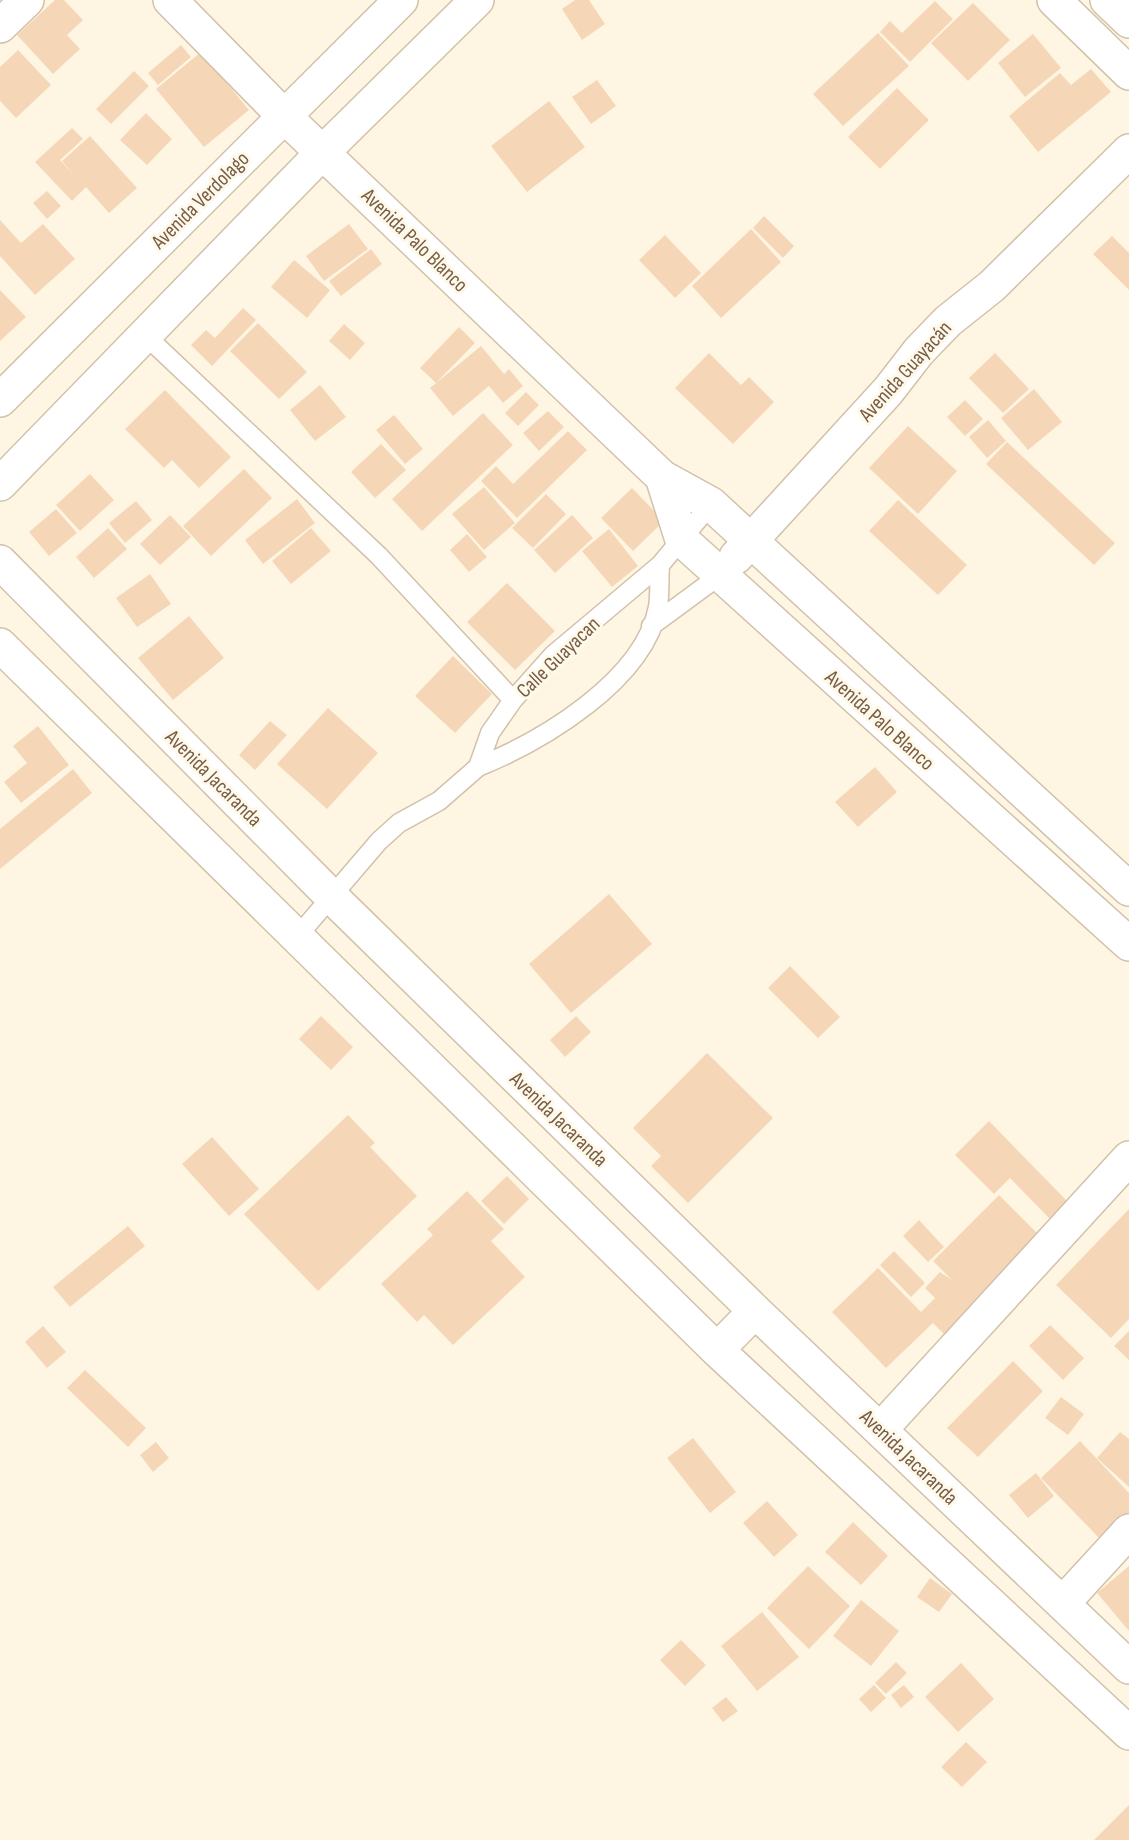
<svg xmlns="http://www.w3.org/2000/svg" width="1129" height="1840" viewBox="0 0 1129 1840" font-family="'Sofia Sans Condensed',sans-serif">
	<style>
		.building { fill: #f5d7b8 }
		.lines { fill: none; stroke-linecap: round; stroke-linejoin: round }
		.lane-casing { stroke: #d2c1ab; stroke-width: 21 }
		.street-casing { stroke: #d2c1ab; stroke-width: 36 }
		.lane { stroke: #fff; stroke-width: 18 }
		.street { stroke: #fff; stroke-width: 33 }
		.labels { text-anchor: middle; stroke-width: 6; stroke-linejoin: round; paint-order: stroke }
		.street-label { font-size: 21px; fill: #775d47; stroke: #fff9ea }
	</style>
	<rect width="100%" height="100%" fill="#fef6e2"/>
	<path class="building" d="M 55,0 L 64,0 L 83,20 L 67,35 L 80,49 L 53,74 L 17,35 Z
		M 575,0 L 589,0 L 605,24 L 582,40 L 562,9 Z
		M 935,1 L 953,19 L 910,62 L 880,32 L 890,21 L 902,33 Z
		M 973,3 L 1010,40 L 968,81 L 931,43 Z
		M 878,33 L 909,66 L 843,126 L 813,94 Z
		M 1033,34 L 1061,68 L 1025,97 L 998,63 Z
		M 181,45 L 191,57 L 158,85 L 148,73 Z
		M 18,50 L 51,85 L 16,118 L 0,101 L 0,67 Z
		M 201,52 L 249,110 L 204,147 L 156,89 Z
		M 1091,69 L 1111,92 L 1038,152 L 1009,116 L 1060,73 L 1071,85 Z
		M 134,71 L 149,86 L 111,124 L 96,109 Z
		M 597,80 L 616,106 L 591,124 L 572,97 Z
		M 897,88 L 929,120 L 880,169 L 848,137 Z
		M 549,101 L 585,147 L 527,192 L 491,146 Z
		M 146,113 L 172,139 L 147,165 L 120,140 Z
		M 72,128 L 83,139 L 60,160 L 73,174 L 62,161 L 90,136 L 137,188 L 109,213 L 86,187 L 72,201 L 35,162 Z
		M 47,191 L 61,206 L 47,219 L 33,203 Z
		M 764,216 L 794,246 L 783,258 L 753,228 Z
		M 0,220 L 21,243 L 43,224 L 75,259 L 35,295 L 0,256 Z
		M 349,224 L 368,249 L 324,281 L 306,256 Z
		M 751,229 L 781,262 L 721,318 L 692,286 Z
		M 665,235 L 701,273 L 675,298 L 639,260 Z
		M 1112,236 L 1129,253 L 1129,290 L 1093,254 Z
		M 371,249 L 382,264 L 341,296 L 329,281 Z
		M 294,260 L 330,290 L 307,318 L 271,287 Z
		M 0,290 L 26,317 L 0,341 Z
		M 243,308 L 256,320 L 212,366 L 191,345 L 206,330 L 215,338 Z
		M 258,323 L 307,372 L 279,399 L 230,351 Z
		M 344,324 L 365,343 L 350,360 L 329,341 Z
		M 459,327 L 475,343 L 436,383 L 420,368 Z
		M 481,346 L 504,374 L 509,369 L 523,386 L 503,403 L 489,386 L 453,416 L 430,388 Z
		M 709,353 L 741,385 L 749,377 L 774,402 L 733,444 L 675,388 Z
		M 995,353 L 1029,389 L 1003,413 L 969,378 Z
		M 320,385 L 346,417 L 315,441 L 290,410 Z
		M 1034,389 L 1062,422 L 1028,450 L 1001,418 Z
		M 165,390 L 231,457 L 199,488 L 172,460 L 164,468 L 125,429 Z
		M 526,392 L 539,405 L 518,426 L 505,413 Z
		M 965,400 L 983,419 L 965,436 L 947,417 Z
		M 548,411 L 564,427 L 539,451 L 523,433 Z
		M 483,413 L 513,445 L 422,531 L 392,499 Z
		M 394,415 L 423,449 L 405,464 L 376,430 Z
		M 988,420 L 1006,441 L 987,458 L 969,437 Z
		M 908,426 L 957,471 L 918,514 L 869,468 Z
		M 568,431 L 587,450 L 517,518 L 481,481 L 496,466 L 513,484 Z
		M 1007,442 L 1115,543 L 1094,565 L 986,464 Z
		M 381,444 L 406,470 L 375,498 L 351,472 Z
		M 244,469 L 272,498 L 211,556 L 183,526 Z
		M 90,474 L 114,500 L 80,531 L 56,505 Z
		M 484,487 L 515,523 L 484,550 L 452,514 Z
		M 632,488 L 664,521 L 633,551 L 601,518 Z
		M 546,494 L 566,514 L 533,548 L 512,528 Z
		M 297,499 L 315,523 L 263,564 L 245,540 Z
		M 898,500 L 967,565 L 938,595 L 869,531 Z
		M 136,501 L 152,520 L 125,543 L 109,523 Z
		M 56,509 L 77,533 L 49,556 L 29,532 Z
		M 170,515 L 191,537 L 160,565 L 140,544 Z
		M 572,515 L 593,538 L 555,573 L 534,550 Z
		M 108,528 L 127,549 L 94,578 L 76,557 Z
		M 311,528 L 331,551 L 291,584 L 272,561 Z
		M 609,529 L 638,566 L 612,587 L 582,551 Z
		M 467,534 L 487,557 L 469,572 L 450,550 Z
		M 150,574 L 171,604 L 137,627 L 116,598 Z
		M 507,583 L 555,631 L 515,670 L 467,622 Z
		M 189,616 L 224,658 L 173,700 L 138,658 Z
		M 453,656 L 492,694 L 455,733 L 415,696 Z
		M 328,708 L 378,753 L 327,809 L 277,764 Z
		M 270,721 L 287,735 L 255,770 L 239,755 Z
		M 38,726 L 69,765 L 21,803 L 4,782 L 27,763 L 13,746 Z
		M 875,767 L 897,792 L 858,827 L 835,802 Z
		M 73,769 L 92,793 L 0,869 L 0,829 Z
		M 609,894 L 652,944 L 571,1013 L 529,964 Z
		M 790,966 L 840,1017 L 818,1038 L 768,988 Z
		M 321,1016 L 353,1047 L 331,1070 L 299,1039 Z
		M 576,1016 L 591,1032 L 565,1057 L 550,1040 Z
		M 707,1053 L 773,1118 L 688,1203 L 651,1166 L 661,1156 L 633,1128 Z
		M 348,1115 L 375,1143 L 370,1147 L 417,1196 L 318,1291 L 244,1214 Z
		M 989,1121 L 1068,1202 L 1050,1219 L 1010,1178 L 994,1194 L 955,1155 Z
		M 212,1137 L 259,1189 L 229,1216 L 182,1164 Z
		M 507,1176 L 529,1199 L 504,1224 L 481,1201 Z
		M 467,1191 L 504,1229 L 491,1241 L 525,1277 L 453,1345 L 424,1315 L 417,1322 L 381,1284 L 433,1235 L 427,1229 Z
		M 999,1195 L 1044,1240 L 947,1337 L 933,1323 L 886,1368 L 832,1312 L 878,1268 L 921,1312 L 935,1298 L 925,1288 L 940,1272 L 952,1280 L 933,1261 Z
		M 1129,1209 L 1129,1319 L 1111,1338 L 1056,1285 Z
		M 919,1220 L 944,1247 L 928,1262 L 903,1236 Z
		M 128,1226 L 145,1246 L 70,1307 L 53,1287 Z
		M 894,1251 L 925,1283 L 911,1297 L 880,1265 Z
		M 1050,1325 L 1084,1358 L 1063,1380 L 1029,1346 Z
		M 43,1326 L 66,1352 L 47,1368 L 25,1342 Z
		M 1129,1331 L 1129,1360 L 1114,1346 Z
		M 1013,1361 L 1043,1391 L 978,1457 L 947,1428 Z
		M 85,1370 L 146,1428 L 128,1447 L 67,1388 Z
		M 1061,1397 L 1084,1414 L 1068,1435 L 1045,1418 Z
		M 1120,1432 L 1129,1439 L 1129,1487 L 1097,1458 Z
		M 693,1438 L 736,1492 L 710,1513 L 667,1458 Z
		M 1080,1441 L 1129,1493 L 1129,1519 L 1104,1543 L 1041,1478 Z
		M 156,1442 L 169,1458 L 153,1472 L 140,1455 Z
		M 1036,1473 L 1054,1496 L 1028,1518 L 1009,1495 Z
		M 767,1501 L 798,1535 L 774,1557 L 743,1523 Z
		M 853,1522 L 888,1556 L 861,1585 L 825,1552 Z
		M 808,1566 L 850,1606 L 809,1649 L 767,1608 Z
		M 1129,1566 L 1129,1631 L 1097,1593 Z
		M 930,1578 L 952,1594 L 939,1612 L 917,1597 Z
		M 861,1600 L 899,1631 L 871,1666 L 833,1636 Z
		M 762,1612 L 799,1657 L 757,1691 L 721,1646 Z
		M 681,1640 L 706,1665 L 685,1686 L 660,1660 Z
		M 896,1662 L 907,1673 L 886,1694 L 875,1683 Z
		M 961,1663 L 994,1699 L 958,1732 L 925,1697 Z
		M 874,1685 L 886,1698 L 871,1712 L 859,1699 Z
		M 904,1685 L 914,1697 L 901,1708 L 891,1695 Z
		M 726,1697 L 738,1711 L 723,1722 L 712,1708 Z
		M 966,1742 L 987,1762 L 962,1787 L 941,1767 Z
		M 1129,1805 L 1129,1840 L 1094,1840 Z"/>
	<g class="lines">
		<defs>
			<path id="lane" d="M 146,336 L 379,556 L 513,700
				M 651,626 L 719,576
				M 478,767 C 542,741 644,681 658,607 C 660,593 659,579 660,565
				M 296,938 L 379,841 L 399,823 L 439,801 L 478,767 L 490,733 L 513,700 L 553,655 L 660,565 L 711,504"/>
			<path id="street" d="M 170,0 L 284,116 L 662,477 L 711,504 L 1129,889
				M 1054,0 L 1129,73
				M 1107,0 L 1129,21
				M 0,26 L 27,0
				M 0,400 L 401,0
				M 662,477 L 682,540 L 1129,944
				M 0,484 L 323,152 L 477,0
				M 736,557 L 888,391 L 919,351 L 948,321 L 992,286 L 1129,151
				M 0,562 L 333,898 L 755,1311 L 1129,1667
				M 0,645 L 717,1350 L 1129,1733
				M 717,1350 L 755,1311
				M 880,1430 L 1129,1158
				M 1063,1603 L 1129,1531"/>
		</defs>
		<use href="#lane" class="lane-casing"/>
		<use href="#street" class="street-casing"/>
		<use href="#lane" class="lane"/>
		<use href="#street" class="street"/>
	</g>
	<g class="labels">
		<g class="street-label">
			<text transform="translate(200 200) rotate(-45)" y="7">Avenida Verdolago</text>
			<text transform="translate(415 240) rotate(44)" y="7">Avenida Palo Blanco</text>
			<text transform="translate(905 371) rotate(-48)" y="7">Avenida Guayacán</text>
			<text transform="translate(558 657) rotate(-44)" y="7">Calle Guayacan</text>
			<text transform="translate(880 720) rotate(42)" y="7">Avenida Palo Blanco</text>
			<text transform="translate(214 778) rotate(45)" y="7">Avenida Jacaranda</text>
			<text transform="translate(559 1119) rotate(44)" y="7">Avenida Jacaranda</text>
			<text transform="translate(909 1457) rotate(44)" y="7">Avenida Jacaranda</text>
		</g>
	</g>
</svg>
